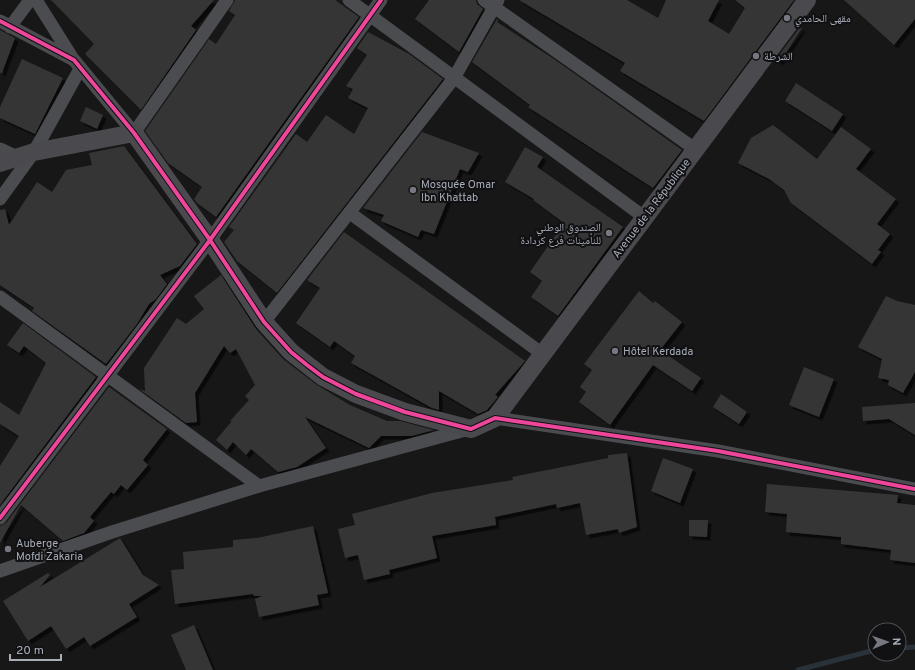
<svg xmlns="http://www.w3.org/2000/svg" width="915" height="670" viewBox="0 0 915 670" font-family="Overpass,'Noto Naskh Arabic',sans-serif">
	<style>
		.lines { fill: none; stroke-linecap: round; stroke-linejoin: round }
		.stream { stroke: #2a3239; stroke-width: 5 }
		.building { fill: #353536; filter: url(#shadow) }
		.street { stroke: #4b4c50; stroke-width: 13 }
		.secondary { stroke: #4a4a4e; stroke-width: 18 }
		.cycleway-casing { stroke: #111113; stroke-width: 6 }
		.cycleway { stroke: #ed469a; stroke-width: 4 }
		.poi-dot { fill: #757880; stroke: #111113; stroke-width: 1.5 }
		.labels { text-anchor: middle; stroke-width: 4; stroke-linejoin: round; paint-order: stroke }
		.poi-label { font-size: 11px; fill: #a8adb8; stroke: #111113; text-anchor: start }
		.street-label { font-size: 11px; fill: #a8adb8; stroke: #111113 }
	</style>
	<defs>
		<filter id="shadow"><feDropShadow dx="3.5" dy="3.5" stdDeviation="0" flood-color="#0009"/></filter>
	</defs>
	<rect width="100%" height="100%" fill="#171717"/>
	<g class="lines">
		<path class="stream" d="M 899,648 L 915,647
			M 798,670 L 875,650"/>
	</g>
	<path class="building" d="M 51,0 L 214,0 L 191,26 L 196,30 L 141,110 L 85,54 L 94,44 Z
		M 235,0 L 335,0 L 359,17 L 216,217 L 197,203 L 194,199 L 202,187 L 168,163 L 145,131 L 209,39 L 216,44 L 235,15 L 229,11 Z
		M 429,0 L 476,0 L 477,4 L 483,9 L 459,52 L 415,19 Z
		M 519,0 L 627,0 L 658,18 L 666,0 L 719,0 L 708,21 L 729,34 L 745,8 L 735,0 L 794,0 L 704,121 L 620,71 L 625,63 Z
		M 844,0 L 915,0 L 915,19 L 894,45 Z
		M 497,19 L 498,20 L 497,22 L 554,59 L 682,150 L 653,188 L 528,107 L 530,105 L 472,62 Z
		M 800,27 L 802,28 L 780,62 L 776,59 Z
		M 0,30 L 15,38 L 2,73 L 0,73 Z
		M 368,32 L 409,54 L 443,79 L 277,293 L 237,261 L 224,242 L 234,230 L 229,227 L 296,134 L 307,142 L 326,115 L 354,134 L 368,108 L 348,98 L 353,89 L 346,86 L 367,55 L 357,48 Z
		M 22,59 L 63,78 L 35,134 L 0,118 L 0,107 Z
		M 796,83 L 843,114 L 832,131 L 785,101 Z
		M 86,107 L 103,115 L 97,129 L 80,121 Z
		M 773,125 L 817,159 L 841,127 L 871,149 L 856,169 L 896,199 L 877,224 L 890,234 L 878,250 L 881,252 L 872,264 L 791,203 L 784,190 L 769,179 L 738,163 L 751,138 Z
		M 422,132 L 479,153 L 468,172 L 460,169 L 434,234 L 421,230 L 418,237 L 381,221 L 384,215 L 363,208 Z
		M 124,146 L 197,244 L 180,266 L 160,275 L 167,284 L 156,299 L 149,304 L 137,324 L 106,364 L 32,311 L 34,308 L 0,285 L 0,210 L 5,209 L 9,225 L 37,182 L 52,192 L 66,170 L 92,165 L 89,153 Z
		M 525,147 L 543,157 L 537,167 L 623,227 L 558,316 L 531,297 L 542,281 L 530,272 L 564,223 L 533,200 L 534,199 L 505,182 Z
		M 344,232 L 525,361 L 495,395 L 498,397 L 487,410 L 478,414 L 439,391 L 439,410 L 432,408 L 351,363 L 355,356 L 334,341 L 330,347 L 296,323 L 320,288 L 307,280 Z
		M 221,275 L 256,329 L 283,359 L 317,385 L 350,405 L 387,421 L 400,421 L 434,430 L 412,436 L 381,436 L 369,448 L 305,417 L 326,448 L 297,467 L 278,472 L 251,449 L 246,455 L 233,442 L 227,450 L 216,440 L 232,421 L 230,421 L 249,400 L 245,396 L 255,385 L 236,349 L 230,353 L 224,346 L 195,393 L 197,422 L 186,423 L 139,389 L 145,391 L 144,368 L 177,318 L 186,324 L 204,309 L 194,296 Z
		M 639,291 L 653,303 L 655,301 L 682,322 L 660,350 L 701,378 L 692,391 L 653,365 L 610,425 L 579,402 L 586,392 L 580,387 L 592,370 L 584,364 Z
		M 886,296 L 897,301 L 915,305 L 915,372 L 903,393 L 888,385 L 889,380 L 878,378 L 882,359 L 858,347 Z
		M 23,323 L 96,377 L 0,505 L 0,466 L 19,436 L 0,424 L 0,402 L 19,415 L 46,363 L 24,346 L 19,353 L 7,345 Z
		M 804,367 L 834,379 L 819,417 L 789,405 Z
		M 109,387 L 167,429 L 143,460 L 148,465 L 127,490 L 121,485 L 114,494 L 111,492 L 90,517 L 94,521 L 84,533 L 63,541 L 21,505 L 0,543 L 0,526 L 6,523 Z
		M 721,394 L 747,412 L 739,424 L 713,407 Z
		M 915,403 L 915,435 L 889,419 L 863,421 L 862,407 Z
		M 627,453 L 637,527 L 619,533 L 618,529 L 586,535 L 580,503 L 557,508 L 556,504 L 495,517 L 496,525 L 432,536 L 437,558 L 389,570 L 390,574 L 364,580 L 358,555 L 345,558 L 338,529 L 355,525 L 352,514 L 432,493 L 513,480 L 512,477 L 608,458 L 608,455 Z
		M 663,458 L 693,469 L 680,503 L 651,491 Z
		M 767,484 L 898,495 L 897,503 L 915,505 L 915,563 L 890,560 L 891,550 L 841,544 L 841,537 L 786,532 L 787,514 L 765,512 Z
		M 689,520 L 708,520 L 707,537 L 689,536 Z
		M 313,526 L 328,593 L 317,595 L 319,605 L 259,617 L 255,599 L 262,596 L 254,596 L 253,594 L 175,604 L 171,570 L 184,569 L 183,552 L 233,547 L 233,540 L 257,538 Z
		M 120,538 L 143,575 L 159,585 L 129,604 L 137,617 L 90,646 L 84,637 L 66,649 L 51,626 L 28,641 L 3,601 L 48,573 L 50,575 L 40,587 Z
		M 194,625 L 213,670 L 186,670 L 171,635 Z"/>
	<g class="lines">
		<path class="street" d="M 36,0 L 73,59
			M 349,0 L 644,217
			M 484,0 L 695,149
			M 0,21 L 74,60 L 134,133 L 227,0
			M 10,27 L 30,0
			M 0,149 L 17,157
			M 0,199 L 34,152 L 80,69
			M 350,213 L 544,355
			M 0,297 L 259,486
			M 264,322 L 454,78 L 498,0
			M 495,418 L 718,451 L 915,489
			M 0,518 L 210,240 L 381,0
			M 0,571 L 112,532 L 259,486 L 469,429"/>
		<path class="secondary" d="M 0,163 L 34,152 L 134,133 L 210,240 L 264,322 L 291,352 L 323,377 L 356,394 L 405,412 L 471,429 L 495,418 L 807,0"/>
		<defs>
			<path id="cycleway" d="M 0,21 L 74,60 L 134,133 L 210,240 L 264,322 L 291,352 L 307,365 L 323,377 L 356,394 L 405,412 L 471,429 L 495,418 L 718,451 L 915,489
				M 0,518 L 210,240 L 381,0"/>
		</defs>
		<use href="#cycleway" class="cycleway-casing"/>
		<use href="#cycleway" class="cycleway"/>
	</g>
	<g class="poi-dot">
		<circle cx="787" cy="18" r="4"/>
		<circle cx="756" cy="56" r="4"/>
		<circle cx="413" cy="190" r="4"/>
		<circle cx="609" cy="233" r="4"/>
		<circle cx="615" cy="351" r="4"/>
		<circle cx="8" cy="549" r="4"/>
	</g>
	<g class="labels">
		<g class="poi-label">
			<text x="795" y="22">مقهى الحامدي</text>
			<text x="764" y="60">الشرطة</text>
			<text x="421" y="188">Mosquée Omar<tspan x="421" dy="13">Ibn Khattab</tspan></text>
			<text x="601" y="231" text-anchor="end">الصندوق الوطني<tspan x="601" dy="13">للنأمينات فرع كردادة</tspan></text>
			<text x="623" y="355">Hôtel Kerdada</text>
			<text x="16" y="547">Auberge<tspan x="16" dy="13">Mofdi Zakaria</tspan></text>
		</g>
		<g class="street-label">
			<text transform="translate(651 208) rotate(-53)" y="4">Avenue de la République</text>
		</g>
	</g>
	<g transform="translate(887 642) rotate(88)"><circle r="19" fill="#111113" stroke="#4d4f55"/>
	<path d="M0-3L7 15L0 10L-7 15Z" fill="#757880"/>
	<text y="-6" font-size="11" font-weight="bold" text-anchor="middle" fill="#a8adb8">N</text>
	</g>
	<path d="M10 654v6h51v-6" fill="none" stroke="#a8adb8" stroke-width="2"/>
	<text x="16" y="654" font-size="12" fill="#a8adb8" stroke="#111113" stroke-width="3" paint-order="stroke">20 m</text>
</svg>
